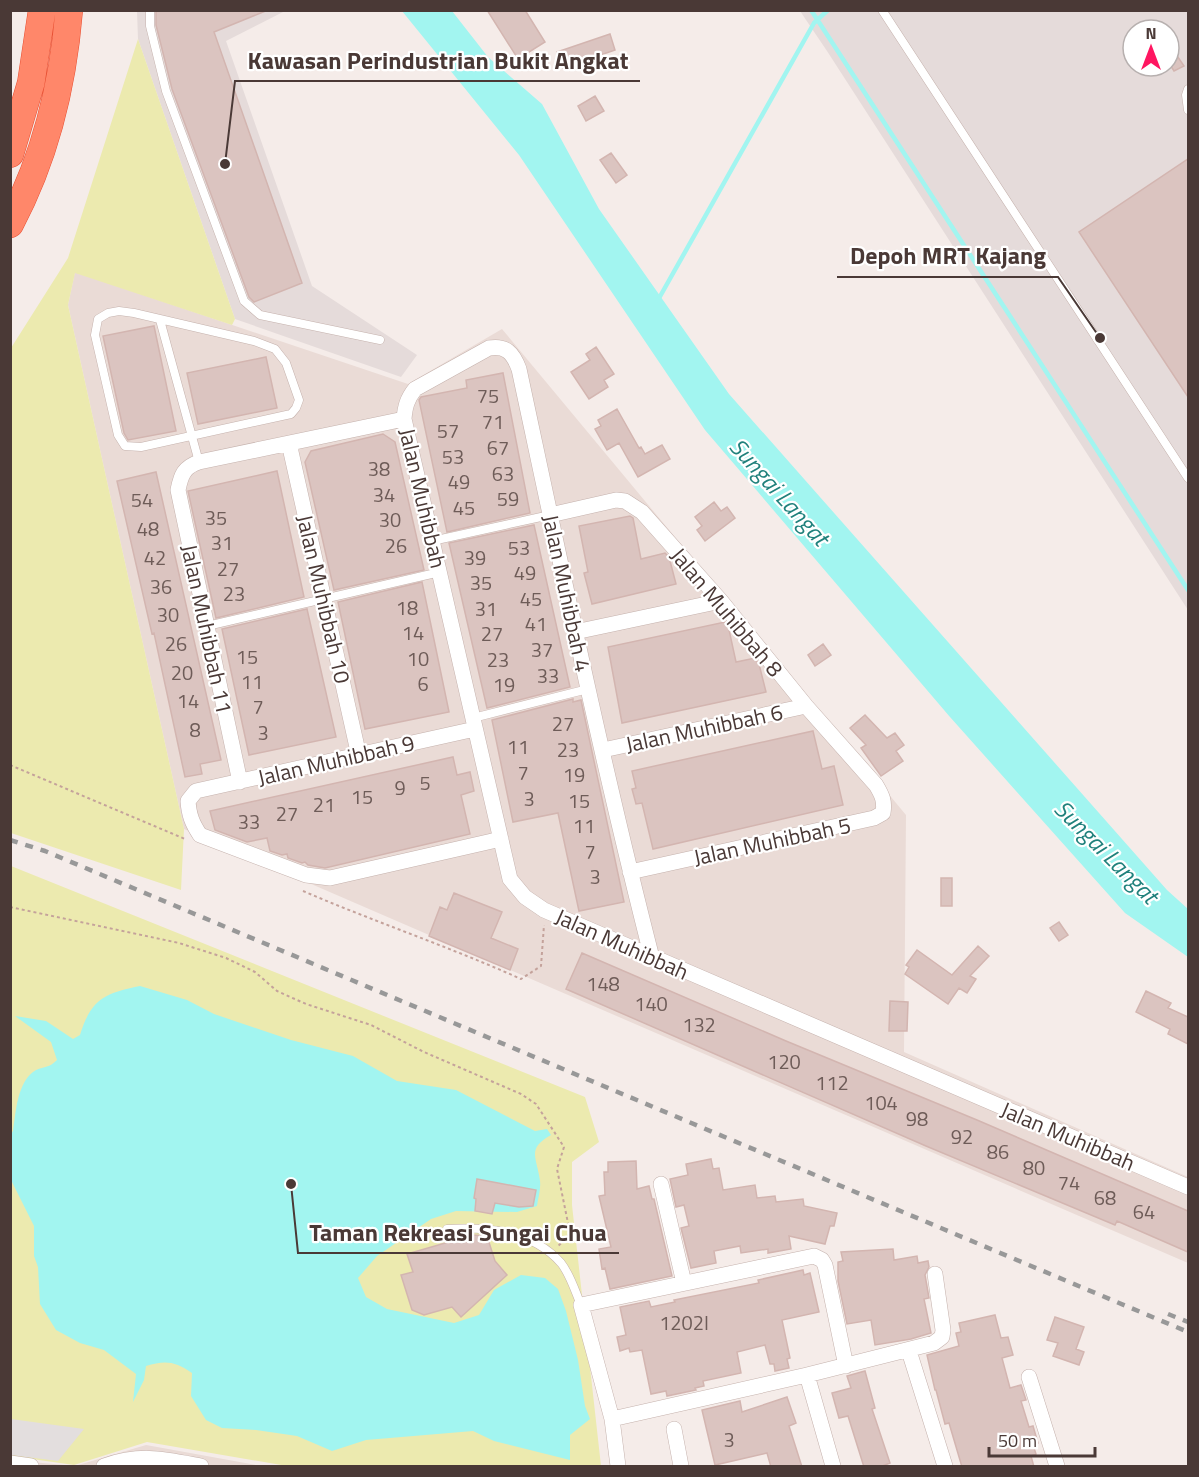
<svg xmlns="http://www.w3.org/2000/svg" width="1199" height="1477" viewBox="0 0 1199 1477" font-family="'Titillium Web',sans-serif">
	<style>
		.residential { fill: #eadbd6 }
		.industrial { fill: #e5dbda; fill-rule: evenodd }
		.green { fill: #eceaaf }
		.parking { fill: #e3dede }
		.water { fill: #a2f5f0 }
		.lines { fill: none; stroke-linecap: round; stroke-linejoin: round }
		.stream { stroke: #a2f5f0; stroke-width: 4.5 }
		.building { fill: #dbc4c0; stroke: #d3b5b0; stroke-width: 1.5 }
		.lane-casing { stroke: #c5b2ad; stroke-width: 9 }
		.street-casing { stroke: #c5b2ad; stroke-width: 16 }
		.highway-casing { stroke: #e74e31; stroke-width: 28 }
		.path { stroke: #c4a29b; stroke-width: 2; stroke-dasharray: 3 3; stroke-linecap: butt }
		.lane { stroke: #fff; stroke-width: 8 }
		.street { stroke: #fff; stroke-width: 15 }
		.highway { stroke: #ff876a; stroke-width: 27 }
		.rail { stroke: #989898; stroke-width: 4.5; stroke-dasharray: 8 8; stroke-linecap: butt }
		.labels { text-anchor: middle; stroke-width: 4.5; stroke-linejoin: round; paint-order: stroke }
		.number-label { font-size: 20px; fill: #6e5c58 }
		.street-label { font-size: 22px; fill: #4a3936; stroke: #fff }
		.water-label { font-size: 24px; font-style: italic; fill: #20817c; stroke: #fff }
		.leader { fill: none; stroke: #4a3936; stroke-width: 2 }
		.callout-dot { fill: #4a3936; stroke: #fff; stroke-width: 2 }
		.callout-label { font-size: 24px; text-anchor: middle; font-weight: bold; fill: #4a3936; stroke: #fff; stroke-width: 4.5; stroke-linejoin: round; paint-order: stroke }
	</style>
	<rect width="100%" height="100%" fill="#f5ece9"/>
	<path class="residential" d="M 75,272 L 408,384 L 502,329 L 906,815 L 904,1052 L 1188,1177 L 1188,1263 L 184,829 L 68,305 Z
		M 146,1445 L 261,1466 L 11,1466 L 10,1460 L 75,1466 Z"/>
	<path class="industrial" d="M 137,11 L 285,11 L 226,41 L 312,286 L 417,355 L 401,377 L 235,319 L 138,39 Z
		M 800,11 L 1188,11 L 1188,610 L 827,51 ZM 1133,30 L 1169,30 L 1169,66 L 1133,66 Z"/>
	<path class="green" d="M 138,39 L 235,319 L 232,325 L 75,273 L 68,305 L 184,829 L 181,890 L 11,833 L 11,348 L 68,258 Z
		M 11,866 L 585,1097 L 599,1142 L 572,1162 L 572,1205 L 601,1466 L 287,1466 L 147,1442 L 74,1465 L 11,1456 Z"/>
	<path class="parking" d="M 11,1419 L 84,1429 L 58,1461 L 11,1455 Z"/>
	<path class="water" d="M 402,11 L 452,11 L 488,57 L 542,104 L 599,209 L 729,394 L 1167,890 L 1188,909 L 1188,957 L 1125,913 L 950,717 L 705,430 L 519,155 Z
		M 140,986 L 187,1000 L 214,1014 L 291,1040 L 353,1056 L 397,1081 L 456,1090 L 535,1131 L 547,1129 L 551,1135 C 526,1149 537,1157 540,1181 C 541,1189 538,1198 537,1206 L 517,1212 L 456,1211 L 431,1219 L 377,1256 L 358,1278 L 366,1297 L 387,1309 L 454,1323 L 479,1315 L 494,1290 L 521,1275 L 545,1278 L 558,1289 L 566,1311 L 578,1360 L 585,1406 L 590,1419 L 570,1435 L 570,1460 L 494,1441 L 473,1431 L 366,1440 L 332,1451 L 297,1436 L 256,1430 L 222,1428 L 206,1420 L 191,1396 L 192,1373 C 175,1361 165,1360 146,1366 L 144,1380 L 133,1402 L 136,1374 L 104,1350 L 80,1343 L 56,1330 L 40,1304 L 38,1267 L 34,1256 L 34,1226 L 11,1180 L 11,1134 L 13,1131 C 16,1112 17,1081 36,1070 C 45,1066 49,1068 57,1060 L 51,1042 L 15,1016 L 46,1021 L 73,1039 L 80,1035 C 91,999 105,993 140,986 Z"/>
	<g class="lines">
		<path class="stream" d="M 811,10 L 1188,590
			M 658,300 L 814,23 L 828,10"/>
	</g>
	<path class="building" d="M 156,10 L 268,10 L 214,32 L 302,283 L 254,302 L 249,297 L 172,89 L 156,25 Z
		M 487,10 L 525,10 L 545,42 L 518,59 Z
		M 610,34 L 615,50 L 563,68 L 557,52 Z
		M 1169,44 L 1184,66 L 1174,71 L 1169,63 Z
		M 595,96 L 604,111 L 586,121 L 578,106 Z
		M 611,153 L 627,175 L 616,183 L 600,160 Z
		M 1188,159 L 1188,397 L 1079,232 Z
		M 154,326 L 176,431 L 128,440 L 124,433 L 103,336 Z
		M 596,347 L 614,374 L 604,380 L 608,387 L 589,399 L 571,372 L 590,360 L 586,354 Z
		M 266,357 L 277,408 L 198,424 L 187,373 Z
		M 503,373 L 530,513 L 447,532 L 419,400 L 421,397 L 467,388 L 466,380 Z
		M 617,409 L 639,448 L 641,447 L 645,454 L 662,445 L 670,459 L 638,477 L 619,443 L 607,450 L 595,429 L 601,426 L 598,420 Z
		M 383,434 L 395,442 L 424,570 L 334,590 L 305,462 L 311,451 Z
		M 277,471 L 304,597 L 216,618 L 188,491 Z
		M 156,472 L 221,760 L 200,764 L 202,774 L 185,777 L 154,633 L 152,634 L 117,481 Z
		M 714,502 L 721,511 L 727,507 L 735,518 L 705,541 L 697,530 L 702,526 L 695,517 Z
		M 630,516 L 633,518 L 641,559 L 665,553 L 669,557 L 676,584 L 592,604 L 584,573 L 588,572 L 579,526 Z
		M 534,525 L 570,687 L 487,708 L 449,543 Z
		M 422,582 L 449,712 L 365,729 L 338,602 Z
		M 307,609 L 336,737 L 249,755 L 222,629 Z
		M 725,622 L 728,625 L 736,662 L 755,658 L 759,664 L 766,692 L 622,723 L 608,647 Z
		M 823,644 L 831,655 L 815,666 L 808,655 Z
		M 573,699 L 573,702 L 581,700 L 624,902 L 579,911 L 558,813 L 513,822 L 492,720 Z
		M 865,715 L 887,738 L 895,733 L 904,745 L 896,751 L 903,761 L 881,776 L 861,748 L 866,745 L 850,728 Z
		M 813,731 L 822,769 L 834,766 L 843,805 L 653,849 L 642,803 L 636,804 L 632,789 L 636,788 L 632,771 Z
		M 453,757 L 457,775 L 470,772 L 474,791 L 461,795 L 470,834 L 325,868 L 308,865 L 305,862 L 302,863 L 288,858 L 287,854 L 282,855 L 270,851 L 267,838 L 247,842 L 215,830 L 210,811 Z
		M 941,878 L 952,878 L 952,906 L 941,906 Z
		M 454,893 L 502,912 L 491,938 L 518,949 L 510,970 L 429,936 L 440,907 L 447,910 Z
		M 1059,922 L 1068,935 L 1059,941 L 1050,928 Z
		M 978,946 L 989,956 L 970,976 L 976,979 L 967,993 L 959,988 L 948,1004 L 905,974 L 909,967 L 906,965 L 917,950 L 952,975 Z
		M 582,953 L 786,1041 L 977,1120 L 1188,1211 L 1188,1252 L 1117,1221 L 1115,1225 L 926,1146 L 566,989 Z
		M 1146,991 L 1171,1003 L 1168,1008 L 1188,1017 L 1188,1044 L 1168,1034 L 1170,1029 L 1136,1012 Z
		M 890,1001 L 908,1002 L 907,1031 L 889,1031 Z
		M 711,1159 L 713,1169 L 719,1168 L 723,1190 L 755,1185 L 757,1198 L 775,1196 L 776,1202 L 803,1199 L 804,1206 L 837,1213 L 834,1226 L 830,1226 L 825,1244 L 789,1236 L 791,1249 L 768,1253 L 768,1249 L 741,1253 L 740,1246 L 714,1251 L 716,1263 L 691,1268 L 681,1228 L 689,1226 L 684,1205 L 676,1207 L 670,1179 L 688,1175 L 686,1164 Z
		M 636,1161 L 637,1189 L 649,1186 L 652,1199 L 654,1199 L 672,1276 L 610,1289 L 605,1268 L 602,1269 L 599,1249 L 611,1247 L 599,1196 L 605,1195 L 604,1172 L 608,1172 L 608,1162 Z
		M 477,1179 L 536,1190 L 533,1206 L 519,1207 L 495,1203 L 492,1214 L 475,1211 L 476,1199 L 474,1198 Z
		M 473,1235 L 487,1236 L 495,1261 L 507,1275 L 461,1317 L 452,1307 L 424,1315 L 412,1310 L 401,1275 L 413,1272 L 407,1254 Z
		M 893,1249 L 894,1260 L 917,1256 L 918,1263 L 928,1261 L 929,1267 L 925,1275 L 929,1298 L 924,1299 L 931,1333 L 911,1339 L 875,1345 L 871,1320 L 847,1324 L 838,1281 L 838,1262 L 843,1261 L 841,1252 Z
		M 803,1270 L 804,1275 L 810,1273 L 819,1312 L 782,1320 L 790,1358 L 787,1359 L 789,1368 L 775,1371 L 774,1364 L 770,1364 L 765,1345 L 737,1352 L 741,1373 L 703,1381 L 704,1386 L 695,1388 L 696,1390 L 667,1396 L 666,1391 L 651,1394 L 642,1350 L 630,1352 L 629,1348 L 620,1351 L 617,1337 L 626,1335 L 620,1307 L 649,1301 L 651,1307 L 675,1302 L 674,1300 L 759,1283 L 758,1280 Z
		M 995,1315 L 1001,1338 L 1008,1337 L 1013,1355 L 1002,1358 L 1010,1388 L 1021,1385 L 1026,1400 L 1021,1401 L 1029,1427 L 1033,1426 L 1038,1443 L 1033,1445 L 1036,1454 L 1031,1456 L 1034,1467 L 962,1467 L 949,1423 L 945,1424 L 936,1390 L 935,1390 L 927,1355 L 959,1346 L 956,1333 L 961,1332 L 959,1323 Z
		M 1055,1317 L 1084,1327 L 1076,1349 L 1084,1352 L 1079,1365 L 1053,1356 L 1058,1343 L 1047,1340 Z
		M 865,1371 L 875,1408 L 872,1409 L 890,1463 L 880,1467 L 864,1467 L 848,1416 L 839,1418 L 832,1393 L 851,1388 L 847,1376 Z
		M 787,1397 L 796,1423 L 789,1426 L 802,1467 L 771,1467 L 767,1453 L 715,1465 L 702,1410 L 740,1401 L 742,1412 Z"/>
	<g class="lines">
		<defs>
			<path id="lane" d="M 150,10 L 150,26 L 166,91 L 244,301 L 260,315 L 380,340
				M 882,10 L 1188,478
				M 1188,89 L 1186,95 L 1188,110
				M 119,311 L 134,313 L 254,341 L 275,349 L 286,363 L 299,400 L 296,408 L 291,414 L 141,447 L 125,446 L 118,435 L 95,335 L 98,319 L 108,313 Z
				M 160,320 L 199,462
				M 432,541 L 550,515
				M 207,626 L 440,572
				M 473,718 L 588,689
				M 447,1229 C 487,1227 532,1230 561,1263 C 570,1274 575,1291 581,1305"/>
			<path id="street" d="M 289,443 L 359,756
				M 550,515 L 616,500 L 625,501 L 642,512 L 721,601 L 806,706 L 876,785 C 882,795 885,801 883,813 L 874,818 L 630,872
				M 575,632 L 721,601
				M 475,729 L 196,791 L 188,801 C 189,815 192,823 200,835 L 306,875 L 330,878 L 501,839
				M 603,750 L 806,706
				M 240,782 L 178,490 C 181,475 184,467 199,462 L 404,419
				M 652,958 C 602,763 561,565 519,369 C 513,353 506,345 489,348 L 415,389 C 407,399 405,407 404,419 L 510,879 L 525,897 L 544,910 L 1188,1187
				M 661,1184 L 684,1283
				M 909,1351 L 945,1466
				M 807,1375 L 833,1466
				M 1029,1377 L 1057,1466
				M 612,1419 L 807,1375 L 934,1343 L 942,1337 L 943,1330 L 935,1274
				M 674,1429 L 681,1466
				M 10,1463 L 31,1466
				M 104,1466 C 141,1453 164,1459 201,1466
				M 618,1466 L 612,1419 L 581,1305 L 814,1256 L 822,1260 L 825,1265 L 846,1366"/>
			<path id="highway" d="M 10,154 L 31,83 L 42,10
				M 10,224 C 45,158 63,85 69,10"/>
		</defs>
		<use href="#lane" class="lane-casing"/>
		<use href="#street" class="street-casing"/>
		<use href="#highway" class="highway-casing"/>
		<path class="path" d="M 10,765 L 185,839
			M 303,891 C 375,922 450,947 521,979 L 541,966 L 544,925
			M 10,907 L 179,943 L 226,958 L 255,972 L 277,991 L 306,1004 L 371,1025 L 424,1052 L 521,1094 L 536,1104 L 564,1147 L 557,1169 L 569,1228 L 568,1237 L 558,1246"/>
		<use href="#lane" class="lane"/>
		<use href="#street" class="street"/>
		<use href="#highway" class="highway"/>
		<path class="rail" d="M 10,840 L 45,851 L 1188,1332
			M 1168,1314 L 1188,1322"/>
	</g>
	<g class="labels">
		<g class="number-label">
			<text x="488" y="403">75</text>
			<text x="493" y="429">71</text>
			<text x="448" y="438">57</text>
			<text x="498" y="455">67</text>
			<text x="453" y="464">53</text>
			<text x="379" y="476">38</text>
			<text x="503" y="481">63</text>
			<text x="459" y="489">49</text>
			<text x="384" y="502">34</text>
			<text x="508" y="506">59</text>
			<text x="142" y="507">54</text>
			<text x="464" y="515">45</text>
			<text x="216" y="525">35</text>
			<text x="390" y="527">30</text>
			<text x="148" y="536">48</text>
			<text x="222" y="550">31</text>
			<text x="396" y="553">26</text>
			<text x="519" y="555">53</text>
			<text x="155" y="565">42</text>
			<text x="475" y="565">39</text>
			<text x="228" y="576">27</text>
			<text x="525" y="580">49</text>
			<text x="481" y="590">35</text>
			<text x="161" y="594">36</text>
			<text x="234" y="601">23</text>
			<text x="531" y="606">45</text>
			<text x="407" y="615">18</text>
			<text x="486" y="616">31</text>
			<text x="168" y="622">30</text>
			<text x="536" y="631">41</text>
			<text x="413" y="640">14</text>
			<text x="492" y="641">27</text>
			<text x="176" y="651">26</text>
			<text x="542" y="657">37</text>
			<text x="247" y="664">15</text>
			<text x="418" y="666">10</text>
			<text x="498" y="667">23</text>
			<text x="182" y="680">20</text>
			<text x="548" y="683">33</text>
			<text x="252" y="689">11</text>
			<text x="423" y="691">6</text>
			<text x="504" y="692">19</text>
			<text x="188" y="708">14</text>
			<text x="258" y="714">7</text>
			<text x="563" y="731">27</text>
			<text x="195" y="737">8</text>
			<text x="263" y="740">3</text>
			<text x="518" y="754">11</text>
			<text x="568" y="757">23</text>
			<text x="523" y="780">7</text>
			<text x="574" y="782">19</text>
			<text x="425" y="790">5</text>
			<text x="400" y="795">9</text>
			<text x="362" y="804">15</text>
			<text x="529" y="806">3</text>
			<text x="579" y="808">15</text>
			<text x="324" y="812">21</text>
			<text x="287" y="821">27</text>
			<text x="249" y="829">33</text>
			<text x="584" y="833">11</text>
			<text x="590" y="859">7</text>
			<text x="595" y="884">3</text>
			<text x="603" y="991">148</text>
			<text x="651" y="1011">140</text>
			<text x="699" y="1032">132</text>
			<text x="784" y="1069">120</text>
			<text x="832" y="1090">112</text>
			<text x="881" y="1110">104</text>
			<text x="917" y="1126">98</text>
			<text x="962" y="1144">92</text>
			<text x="998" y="1159">86</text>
			<text x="1034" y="1175">80</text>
			<text x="1069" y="1190">74</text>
			<text x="1105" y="1205">68</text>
			<text x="1144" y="1219">64</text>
			<text x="684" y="1330">1202I</text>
			<text x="729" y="1447">3</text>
		</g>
		<g class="street-label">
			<text transform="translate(423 498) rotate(77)" y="8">Jalan Muhibbah</text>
			<text transform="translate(567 593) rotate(78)" y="8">Jalan Muhibbah 4</text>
			<text transform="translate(324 599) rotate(77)" y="8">Jalan Muhibbah 10</text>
			<text transform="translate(727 612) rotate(50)" y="8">Jalan Muhibbah 8</text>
			<text transform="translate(207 629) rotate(78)" y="8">Jalan Muhibbah 11</text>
			<text transform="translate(704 728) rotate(-12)" y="8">Jalan Muhibbah 6</text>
			<text transform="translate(336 760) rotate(-13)" y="8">Jalan Muhibbah 9</text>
			<text transform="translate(772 841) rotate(-12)" y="8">Jalan Muhibbah 5</text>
			<text transform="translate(622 944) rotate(24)" y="8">Jalan Muhibbah</text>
			<text transform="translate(1068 1136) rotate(23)" y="8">Jalan Muhibbah</text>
		</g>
		<g class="water-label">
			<text transform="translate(779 492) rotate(48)" y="8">Sungai Langat</text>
			<text transform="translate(1106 852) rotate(45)" y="8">Sungai Langat</text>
		</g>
	</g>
	<path class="leader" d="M225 164L235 81H640M1100 338L1058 277H837M291 1184L298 1253H619"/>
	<g class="callout-dot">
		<circle cx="225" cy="164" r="6"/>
		<circle cx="1100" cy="338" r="6"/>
		<circle cx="291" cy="1184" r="6"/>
	</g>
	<g class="callout-label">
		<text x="438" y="69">Kawasan Perindustrian Bukit Angkat</text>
		<text x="948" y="264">Depoh MRT Kajang</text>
		<text x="458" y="1241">Taman Rekreasi Sungai Chua</text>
	</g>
	<rect width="1199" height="1477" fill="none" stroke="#4a3936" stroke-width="24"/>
	<g transform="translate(1151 48)"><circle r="28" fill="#ffffff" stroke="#b7b0af" stroke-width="1.5"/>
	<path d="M0-4.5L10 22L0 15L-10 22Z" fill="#ff1661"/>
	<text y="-9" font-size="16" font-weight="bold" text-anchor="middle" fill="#4a3936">N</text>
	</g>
	<path d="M989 1447v9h106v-9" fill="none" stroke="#4a3936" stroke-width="3"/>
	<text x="998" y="1447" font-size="18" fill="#4a3936" stroke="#ffffff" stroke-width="4.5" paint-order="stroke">50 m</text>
</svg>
